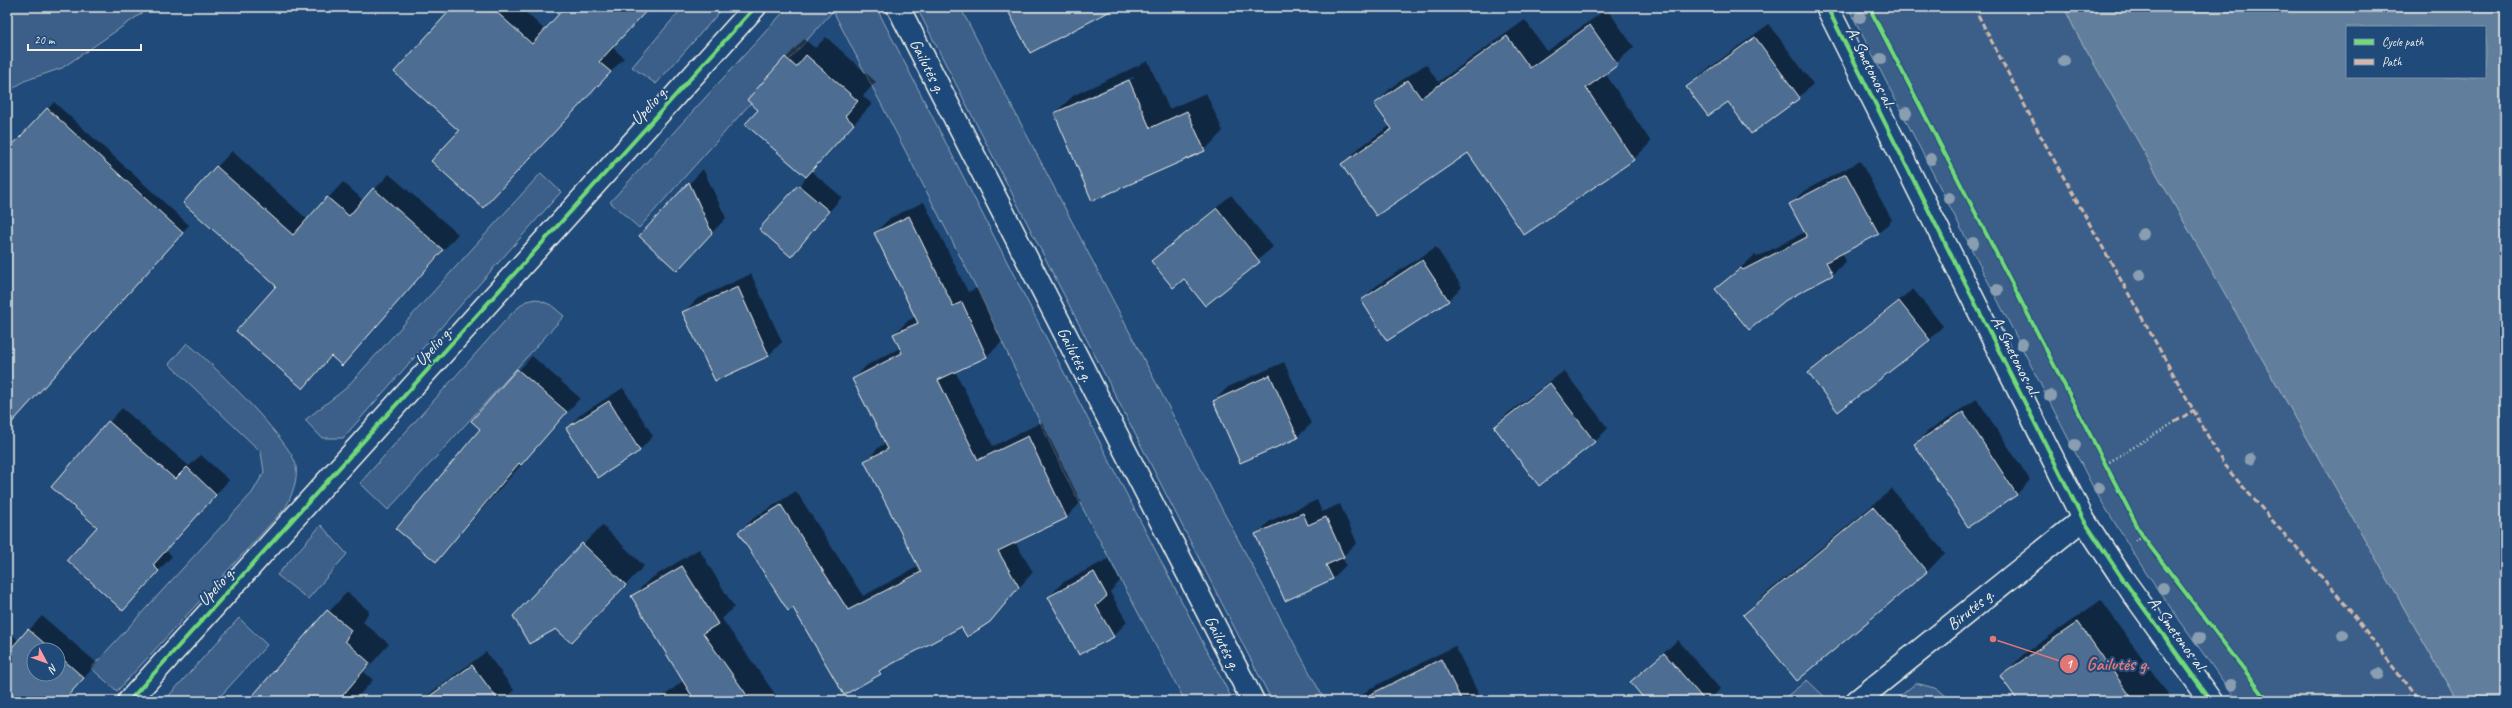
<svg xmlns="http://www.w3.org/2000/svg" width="2512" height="708" viewBox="0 0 2512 708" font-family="Caveat,sans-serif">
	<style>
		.green { fill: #3a5f88; stroke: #97a8b8 }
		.water { fill: #627e9d; stroke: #9cacbb; fill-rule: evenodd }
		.shadow { fill: #0007; fill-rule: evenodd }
		.building { fill: #4d6e92; stroke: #f4f1e8 }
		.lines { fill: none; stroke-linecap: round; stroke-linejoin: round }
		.minor-casing { stroke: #f4f1e8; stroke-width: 25 }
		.tertiary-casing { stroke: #f4f1e8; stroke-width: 25 }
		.path { stroke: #f4f1e8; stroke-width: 2.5; stroke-dasharray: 1 3; stroke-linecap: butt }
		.minor { stroke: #1f4a7a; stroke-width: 22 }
		.tertiary { stroke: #1f4a7a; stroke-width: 22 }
		.quiet { stroke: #d1b7ad; stroke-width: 3; stroke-dasharray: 6 3; stroke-linecap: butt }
		.cycleway-casing { stroke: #1f4a7a; stroke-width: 6 }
		.cycleway { stroke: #71d979; stroke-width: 4 }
		.tree { fill: #8a9eb1 }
		.labels { text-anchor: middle; stroke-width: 4; stroke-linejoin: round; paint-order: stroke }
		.street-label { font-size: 17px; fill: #f4f1e8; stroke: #1f4a7a }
		.leader { fill: none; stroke: #e27875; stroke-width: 1.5 }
		.callout-dot { fill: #e27875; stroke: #1f4a7a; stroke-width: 1.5 }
		.mark-label { font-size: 12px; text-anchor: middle; font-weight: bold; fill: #fff }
		.callout-label { font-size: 18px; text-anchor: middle; font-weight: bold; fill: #e27875; stroke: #1f4a7a; stroke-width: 4; stroke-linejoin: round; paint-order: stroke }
	</style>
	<rect width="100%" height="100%" fill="#1f4a7a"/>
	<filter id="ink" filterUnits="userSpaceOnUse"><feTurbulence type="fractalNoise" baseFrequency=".025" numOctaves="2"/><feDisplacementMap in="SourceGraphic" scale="8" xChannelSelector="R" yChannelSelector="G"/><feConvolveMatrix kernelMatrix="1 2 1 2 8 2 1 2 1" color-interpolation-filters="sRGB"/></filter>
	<g filter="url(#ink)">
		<path class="green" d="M 7,7 L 151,7 L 62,68 L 24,81 L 7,93 Z
			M 683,7 L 724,7 L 656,84 L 632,67 Z
			M 788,7 L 876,7 L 1233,701 L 1185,701 L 1065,475 L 979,293 L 833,11 L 639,228 L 610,202 Z
			M 924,7 L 960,7 L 1225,515 L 1325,701 L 1272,701 L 919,12 Z
			M 1848,7 L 2064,7 L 2077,34 L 2457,701 L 2237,701 L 2146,573 L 2095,491 Z
			M 541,173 L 561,192 L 343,438 L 322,438 L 305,420 L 345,389 Z
			M 536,299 L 551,305 L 564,316 L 388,510 L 360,483 L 512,313 L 526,301 Z
			M 187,343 C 208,359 294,444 296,466 C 298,480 292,494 286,507 L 117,691 L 91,668 L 252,493 L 264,472 L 261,452 L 169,364 Z
			M 321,525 L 347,554 L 308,599 L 277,575 Z
			M 239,618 L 267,645 L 216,701 L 164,701 Z
			M 1807,680 L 1828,700 L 1781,701 Z
			M 1916,683 L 1938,689 L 1952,701 L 1894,701 Z"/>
		<path class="water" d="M 2064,7 L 2505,7 L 2505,701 L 2457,701 L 2077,34 ZM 2347,27 L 2485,27 L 2485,77 L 2347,77 Z"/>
		<path class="shadow" d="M 454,7 L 520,7 L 546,31 L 567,7 L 650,7 L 612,47 L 624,58 L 496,193 L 460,131 Z
			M 1607,9 L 1634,47 L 1605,73 L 1651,142 L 1634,159 L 1524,233 L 1468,151 L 1342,165 L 1359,148 L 1390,126 L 1375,104 L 1392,87 L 1426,64 L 1438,82 L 1525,20 L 1547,51 Z
			M 1769,24 L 1813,84 L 1799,97 L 1728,100 L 1688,87 L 1701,74 Z
			M 826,37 L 876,82 L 863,96 L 872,104 L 811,171 L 842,197 L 791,255 L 761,229 L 807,177 L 747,124 L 759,110 L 786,58 L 804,39 L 815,48 Z
			M 1148,61 L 1169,109 L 1206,93 L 1223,131 L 1205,150 L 1093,200 L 1055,113 L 1074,95 ZM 1133,77 L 1134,78 L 1076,104 L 1076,102 Z
			M 54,102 L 189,225 L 7,426 L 7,154 Z
			M 232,151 L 308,220 L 343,182 L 364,201 L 389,174 L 458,234 L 342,365 L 332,356 L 303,387 L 277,286 L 217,167 Z
			M 1860,161 L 1892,220 L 1878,234 L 1842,253 L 1846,261 L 1832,275 L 1717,289 L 1755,255 L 1757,257 L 1805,232 L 1790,204 L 1804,191 Z
			M 703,169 L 726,218 L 677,270 L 641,236 Z
			M 1231,195 L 1273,247 L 1206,304 L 1185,278 L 1152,261 Z
			M 924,202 L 968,292 L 977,288 L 1002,342 L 987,356 L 955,371 L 993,446 L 1042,422 L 1081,502 L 1067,517 L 1015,542 L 1033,572 L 989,622 L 961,626 L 887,666 L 880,673 L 844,694 L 794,606 L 739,532 L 754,518 L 796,491 L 863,596 L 919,566 L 865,462 L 879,447 L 886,443 L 853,380 L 867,365 L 900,348 L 894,334 L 909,320 L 916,317 L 875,233 L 890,218 Z
			M 1436,247 L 1462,287 L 1448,300 L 1362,300 L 1376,286 Z
			M 751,274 L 782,342 L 769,355 L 715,380 L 684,312 L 697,299 Z
			M 1913,289 L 1943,326 L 1929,340 L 1809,373 L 1823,360 Z
			M 532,356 L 580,398 L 436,561 L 481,429 L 472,421 Z
			M 1284,362 L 1311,424 L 1297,437 L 1214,401 L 1228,387 Z
			M 1564,371 L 1608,428 L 1595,442 L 1495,427 L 1508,413 Z
			M 623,388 L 653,436 L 640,450 L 598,477 L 567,428 L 580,415 Z
			M 1977,399 L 2030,480 L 2017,494 L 1968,525 L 1915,444 L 1929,430 Z
			M 122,408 L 189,466 L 201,455 L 229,480 L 165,550 L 172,556 L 152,578 L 52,487 Z
			M 1892,489 L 1945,553 L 1927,572 L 1745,615 L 1763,596 Z
			M 1317,500 L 1322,512 L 1340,504 L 1357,543 L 1342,557 L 1346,565 L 1332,579 L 1256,535 L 1270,521 Z
			M 602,525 L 644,566 L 589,623 L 556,628 L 515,616 Z
			M 699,549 L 734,607 L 722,619 L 780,701 L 658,701 L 684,680 L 633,596 L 650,579 Z
			M 1108,559 L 1120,581 L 1110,592 L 1127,622 L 1113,636 L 1049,597 L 1062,583 Z
			M 347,592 L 369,611 L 363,622 L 389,644 L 364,672 L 373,680 L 354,701 L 264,701 L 256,693 Z
			M 2101,600 L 2173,701 L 2019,701 L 2001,677 L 2024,654 Z
			M 42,616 L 97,663 L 64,701 L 7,701 L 7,630 L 19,641 ZM 34,650 L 58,650 L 58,674 L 34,674 Z
			M 1678,640 L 1720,689 L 1709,701 L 1642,701 L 1645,698 L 1631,682 Z
			M 1455,646 L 1479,695 L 1473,701 L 1357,701 L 1369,689 Z
			M 486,652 L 514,690 L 503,701 L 423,701 L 433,691 Z"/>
		<path class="building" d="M 453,7 L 491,7 L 532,44 L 565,7 L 650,7 L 599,62 L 611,72 L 483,208 L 431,161 L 459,131 L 394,72 Z
			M 1006,7 L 1118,7 L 1030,53 Z
			M 1590,25 L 1618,65 L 1586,88 L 1634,160 L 1524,235 L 1468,153 L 1376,216 L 1341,164 L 1392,129 L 1374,104 L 1408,80 L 1421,98 L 1507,36 L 1530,68 Z
			M 1755,37 L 1800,98 L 1751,134 L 1728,102 L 1708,116 L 1686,87 Z
			M 806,55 L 858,101 L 845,116 L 854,124 L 806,177 L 745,124 L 758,110 L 747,100 L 785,57 L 796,67 Z
			M 1129,80 L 1150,128 L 1187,111 L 1205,151 L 1092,201 L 1054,113 Z
			M 47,108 L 183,233 L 7,428 L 7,151 Z
			M 216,166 L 293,235 L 327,197 L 349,216 L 373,188 L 443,250 L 342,366 L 331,356 L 303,389 L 236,331 L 276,286 L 183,203 Z
			M 1846,174 L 1879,234 L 1826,262 L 1833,275 L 1786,300 L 1749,330 L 1715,289 L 1741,268 L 1743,270 L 1807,237 L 1789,204 Z
			M 689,182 L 712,233 L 677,271 L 639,236 Z
			M 798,185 L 829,211 L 791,257 L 759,229 Z
			M 1217,208 L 1260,262 L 1205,306 L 1184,279 L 1173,288 L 1151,261 Z
			M 909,216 L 953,306 L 962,302 L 987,357 L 938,380 L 978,460 L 1028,436 L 1067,518 L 998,551 L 1019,587 L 990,622 L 967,637 L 961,627 L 879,671 L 881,674 L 844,695 L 793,608 L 788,611 L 738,532 L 781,505 L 848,610 L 921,572 L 864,461 L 888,449 L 852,379 L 902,353 L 893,334 L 918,323 L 874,233 Z
			M 1422,260 L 1449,301 L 1387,341 L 1361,300 Z
			M 738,287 L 769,356 L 715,381 L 682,312 Z
			M 1899,301 L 1930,340 L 1838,412 L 1808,373 Z
			M 517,369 L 567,412 L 521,465 L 519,463 L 436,562 L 396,529 L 480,429 L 471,421 Z
			M 1270,375 L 1298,438 L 1240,463 L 1213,401 Z
			M 1550,383 L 1595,442 L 1539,486 L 1494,427 Z
			M 609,401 L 640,451 L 598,478 L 566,428 Z
			M 1963,412 L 2017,495 L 1968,527 L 1914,444 Z
			M 108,421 L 175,479 L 187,467 L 216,495 L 153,565 L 159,571 L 123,611 L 67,560 L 97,527 L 51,487 Z
			M 1873,507 L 1927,572 L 1797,681 L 1743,615 Z
			M 1303,513 L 1308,525 L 1326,517 L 1344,557 L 1326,565 L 1333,579 L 1285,601 L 1255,534 Z
			M 582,543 L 626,585 L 571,643 L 556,629 L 529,644 L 513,616 Z
			M 682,566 L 718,624 L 703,633 L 751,701 L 695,701 L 631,596 Z
			M 1094,572 L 1107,596 L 1096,606 L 1114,637 L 1079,655 L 1048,597 Z
			M 327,610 L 351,630 L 345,641 L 370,663 L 338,701 L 248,701 Z
			M 2078,622 L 2134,701 L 2018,701 L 2000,676 Z
			M 28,629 L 52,650 L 34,650 L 34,674 L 58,674 L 58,655 L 84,678 L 63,701 L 7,701 L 7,653 Z
			M 1664,653 L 1705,701 L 1646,701 L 1630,682 Z
			M 1441,659 L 1462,701 L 1357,701 Z
			M 472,665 L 499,701 L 423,701 Z"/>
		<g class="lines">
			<defs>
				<g id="minor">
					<path id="s1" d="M 898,7 L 1253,701"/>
					<path d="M 2083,519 L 2122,578 L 2211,701"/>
					<path d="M 129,701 L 755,7"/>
				</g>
				<path id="tertiary" d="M 1827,7 L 2083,519 L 1857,701"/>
			</defs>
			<use href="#minor" class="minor-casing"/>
			<use href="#tertiary" class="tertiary-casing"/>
			<path class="path" d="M 2106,464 L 2175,422
				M 2135,541 L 2143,537"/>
			<use href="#minor" class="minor"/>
			<use href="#tertiary" class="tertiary"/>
			<path class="quiet" d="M 1974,7 L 2039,133 L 2224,465 L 2346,605 L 2419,701
				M 2175,422 L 2194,410"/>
			<defs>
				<path id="cycleway" d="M 1827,7 L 2083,519 L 2122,578 L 2211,701
					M 1869,7 L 2143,537 L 2268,701
					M 129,701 L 755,7"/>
			</defs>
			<use href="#cycleway" class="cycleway-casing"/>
			<use href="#cycleway" class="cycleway"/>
		</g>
		<g class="tree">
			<circle cx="1860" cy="17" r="6"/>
			<circle cx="1881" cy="59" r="6"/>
			<circle cx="2064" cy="61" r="6"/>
			<circle cx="1906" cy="113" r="6"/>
			<circle cx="1931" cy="159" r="6"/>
			<circle cx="1949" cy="198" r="6"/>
			<circle cx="2143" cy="234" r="6"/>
			<circle cx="1973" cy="243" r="6"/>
			<circle cx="2140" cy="275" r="6"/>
			<circle cx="1997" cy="290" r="6"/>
			<circle cx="2022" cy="344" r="6"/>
			<circle cx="2050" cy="396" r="6"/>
			<circle cx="2075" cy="445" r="6"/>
			<circle cx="2250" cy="459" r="6"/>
			<circle cx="2099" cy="488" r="6"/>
			<circle cx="2163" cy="588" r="6"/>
			<circle cx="2343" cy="635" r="6"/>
			<circle cx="2199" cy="638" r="6"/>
			<circle cx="2378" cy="674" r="6"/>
			<circle cx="2231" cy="685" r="6"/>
		</g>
	</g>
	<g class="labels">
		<g class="street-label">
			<text dy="6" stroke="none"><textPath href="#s1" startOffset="66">Gailutės g.</textPath></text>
			<text transform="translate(1871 67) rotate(63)" y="6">A. Smetonos al.</text>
			<text transform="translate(649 105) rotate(-48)" y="6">Upelio g.</text>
			<text transform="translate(433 346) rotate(-48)" y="6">Upelio g.</text>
			<text dy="6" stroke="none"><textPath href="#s1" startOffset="390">Gailutės g.</textPath></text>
			<text transform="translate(2016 356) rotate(63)" y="6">A. Smetonos al.</text>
			<text transform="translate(216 586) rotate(-48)" y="6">Upelio g.</text>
			<text transform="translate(1970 609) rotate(-39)" y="6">Birutės g.</text>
			<text transform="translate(2178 634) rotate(54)" y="6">A. Smetonos al.</text>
			<text dy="6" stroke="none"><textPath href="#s1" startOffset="714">Gailutės g.</textPath></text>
		</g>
	</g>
	<path class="leader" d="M1993 639L2069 664"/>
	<g class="callout-dot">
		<circle cx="1993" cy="639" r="4"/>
		<circle cx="2069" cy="664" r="10"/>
	</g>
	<g class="mark-label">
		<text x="2069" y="668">1</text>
	</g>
	<g class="callout-label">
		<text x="2118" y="670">Gailutės g.</text>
	</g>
	<rect width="2512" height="708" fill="none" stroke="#1f4a7a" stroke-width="24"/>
	<rect x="12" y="12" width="2488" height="684" fill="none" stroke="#f4f1e8" stroke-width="1.5" filter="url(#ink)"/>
	<rect x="2346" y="26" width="140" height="52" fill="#1f4a7a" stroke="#748da6"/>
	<rect x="2354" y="39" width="20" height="6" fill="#71d979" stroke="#748da6"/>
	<text x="2382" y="46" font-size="12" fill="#f4f1e8">Cycle path</text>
	<rect x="2354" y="59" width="20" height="6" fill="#d1b7ad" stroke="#748da6"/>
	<text x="2382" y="66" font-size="12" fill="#f4f1e8">Path</text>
	<g transform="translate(46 662) rotate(131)"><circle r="19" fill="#1f4a7a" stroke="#748da6"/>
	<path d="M0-3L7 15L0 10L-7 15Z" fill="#ff9aa2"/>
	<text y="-6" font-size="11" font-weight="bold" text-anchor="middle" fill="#f4f1e8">N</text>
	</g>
	<path d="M28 44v6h113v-6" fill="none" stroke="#f4f1e8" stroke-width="2"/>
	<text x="34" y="44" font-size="12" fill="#f4f1e8" stroke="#1f4a7a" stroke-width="3" paint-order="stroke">20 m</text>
</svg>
